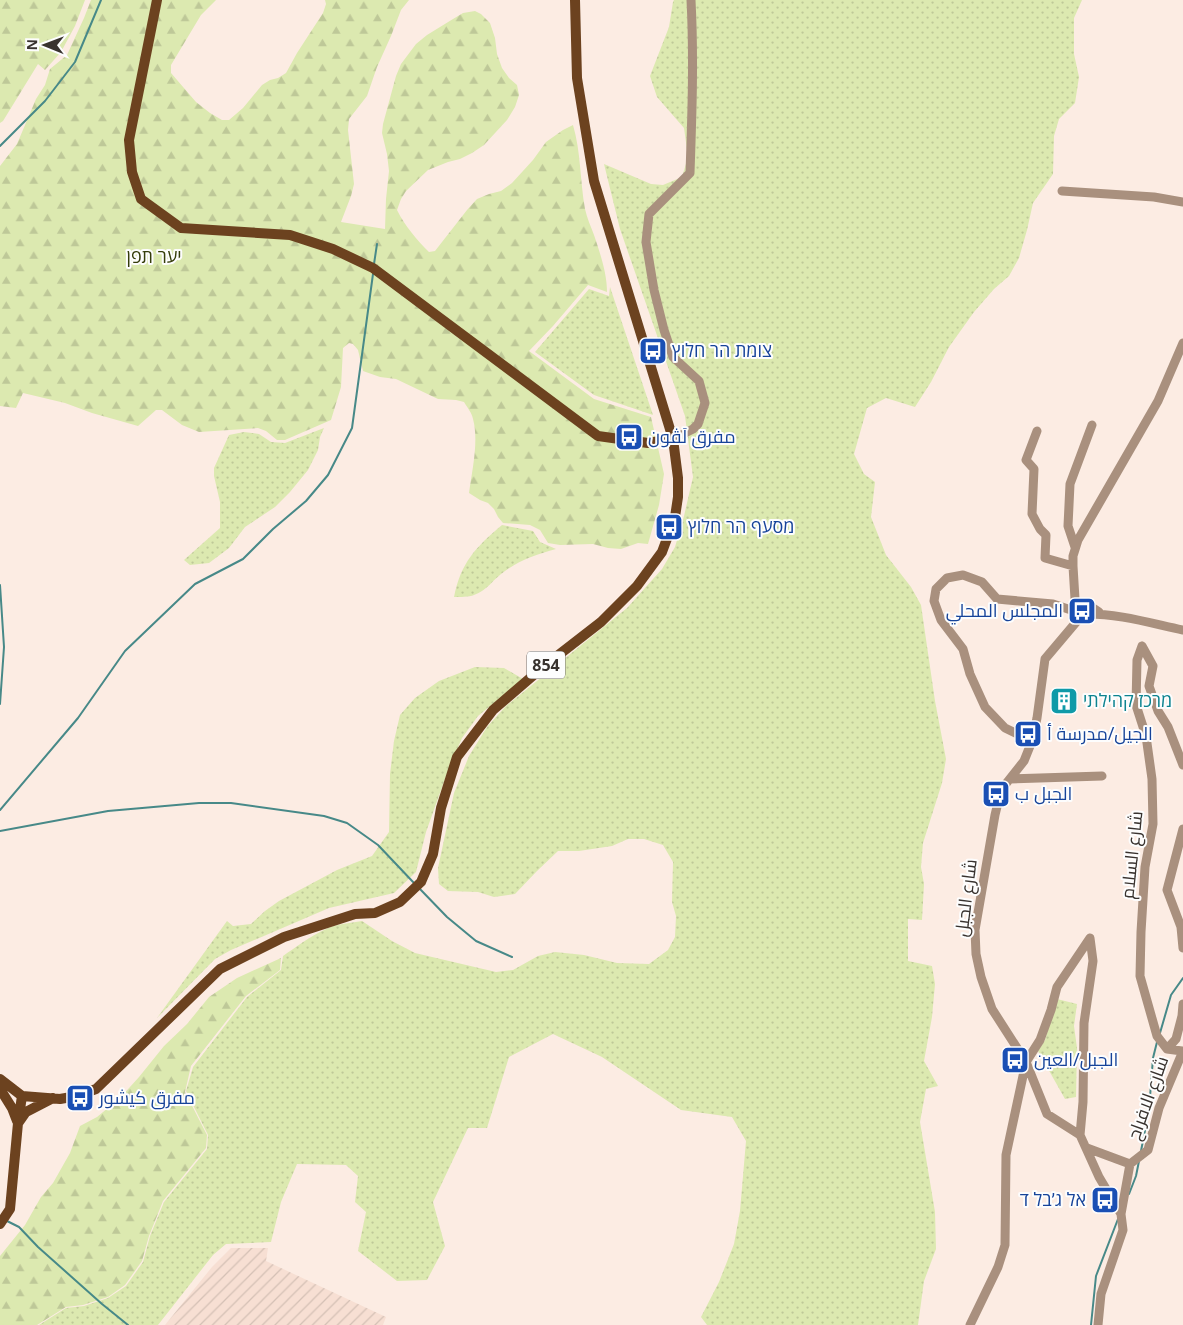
<svg xmlns="http://www.w3.org/2000/svg" width="1183" height="1325" viewBox="0 0 1183 1325" font-family="'Open Sans',Cairo,Heebo,sans-serif">
	<style>
		.industrial { fill: url(#industrial-furrows) }
		.grass { fill: url(#grass-dots) }
		.forest { fill: url(#forest-firs) }
		.lines { fill: none; stroke-linecap: round; stroke-linejoin: round }
		.stream { stroke: #478988; stroke-width: 2 }
		.minor { stroke: #a9907e; stroke-width: 9 }
		.major { stroke: #6c421f; stroke-width: 10 }
		.labels { text-anchor: middle; stroke-width: 4; stroke-linejoin: round; paint-order: stroke }
		.shield { fill: #fdfdfd; stroke: #736f6c; stroke-width: 1 }
		.shield-label { font-size: 16px; font-weight: bold; fill: #38322e }
		.park-label { font-size: 18px; fill: #353d0a; stroke: #fdfdfd }
		.transit-label { font-size: 18px; fill: #164399; stroke: #fdfdfd; text-anchor: start }
		.culture-label { font-size: 18px; fill: #0d838f; stroke: #fdfdfd; text-anchor: start }
		.street-label { font-size: 18px; fill: #38322e; stroke: #fdfdfd }
	</style>
	<defs>
		<pattern id="industrial-furrows" width="10" height="10" patternUnits="userSpaceOnUse" patternTransform="scale(1.25)"><rect width="10" height="10" fill="#f7dfd3"/><path d="M-1 1l2-2M0 10L10 0M9 11l2-2" fill="none" stroke="#d4c0b5"/></pattern>
		<pattern id="grass-dots" width="8" height="8" patternUnits="userSpaceOnUse" patternTransform="scale(1.25)"><rect width="8" height="8" fill="#dce9b0"/><path d="M2 2h.1M6 6h.1" fill="none" stroke="#bec898" stroke-width="1.8" stroke-linecap="round"/></pattern>
		<pattern id="forest-firs" width="22" height="20" patternUnits="userSpaceOnUse" patternTransform="scale(1.25)"><rect width="22" height="20" fill="#dce9b0"/><path d="M5 1l3.5 6h-7zM16 11l3.5 6h-7z" fill="#bec898"/></pattern>
	</defs>
	<rect width="100%" height="100%" fill="#fcece3"/>
	<path class="industrial" d="M 231,1248 L 268,1248 L 266,1261 L 386,1317 L 383,1325 L 165,1325 L 212,1267 Z"/>
	<path class="grass" d="M 674,0 L 1082,0 L 1074,18 L 1074,54 L 1079,77 L 1075,103 L 1059,119 L 1054,136 L 1053,174 L 1033,203 L 1027,230 L 1019,258 L 1009,276 L 994,289 L 974,312 L 949,347 L 931,382 L 915,407 L 886,398 L 867,408 L 854,454 L 864,474 L 875,482 L 871,517 L 886,555 L 911,587 L 921,605 L 935,701 L 946,759 L 942,783 L 923,843 L 921,867 L 924,884 L 922,920 L 908,919 L 908,961 L 932,966 L 935,984 L 932,1017 L 924,1061 L 938,1086 L 926,1089 L 920,1122 L 935,1212 L 936,1249 L 924,1281 L 918,1325 L 707,1325 L 701,1317 L 719,1282 L 734,1244 L 740,1211 L 746,1141 L 732,1117 L 681,1110 L 602,1057 L 553,1034 L 509,1057 L 487,1128 L 468,1128 L 433,1202 L 445,1246 L 427,1280 L 397,1281 L 358,1251 L 366,1212 L 355,1202 L 358,1176 L 346,1165 L 297,1164 L 281,1202 L 271,1242 L 226,1244 L 213,1255 L 158,1325 L 39,1325 L 66,1308 L 84,1306 L 108,1298 L 126,1286 L 143,1262 L 150,1236 L 164,1202 L 207,1149 L 208,1135 L 186,1091 L 193,1067 L 247,997 L 281,970 L 283,956 C 296,947 309,937 324,930 C 335,924 350,923 362,921 L 392,941 L 415,953 L 496,972 L 513,970 L 538,956 L 555,952 L 584,955 L 617,963 L 649,964 L 668,950 L 675,937 L 676,916 L 672,902 L 673,862 L 663,845 L 644,839 L 628,839 L 612,846 L 579,851 L 558,851 L 537,871 L 515,894 L 494,897 L 478,892 L 448,891 L 439,884 L 438,868 L 454,793 L 469,756 L 487,727 L 506,706 L 627,608 L 662,569 L 675,547 L 684,516 L 693,477 L 685,416 L 620,229 L 604,164 L 651,184 L 663,185 L 682,177 L 688,157 L 684,128 L 657,97 L 650,76 L 669,27 L 673,2 Z
		M 610,287 L 653,415 L 594,395 L 535,352 L 589,289 L 609,296 Z
		M 324,428 L 320,437 L 318,450 L 308,470 L 290,492 L 275,507 L 245,527 L 229,548 L 209,563 L 190,565 L 184,560 L 220,528 L 220,502 L 214,476 L 214,468 L 229,435 L 244,432 L 259,434 L 271,442 L 285,443 Z
		M 502,525 L 533,531 L 540,542 L 556,549 C 538,554 520,560 505,571 C 494,578 487,591 474,595 C 469,597 460,597 454,597 C 461,562 476,547 502,525 Z
		M 475,667 L 504,668 L 523,679 L 478,716 L 462,738 L 446,776 L 426,832 L 416,872 L 394,893 L 329,908 L 231,950 L 215,959 L 157,1018 L 227,921 L 233,926 L 251,924 L 265,911 L 279,901 L 337,870 L 372,856 L 389,832 L 390,774 L 394,741 L 400,715 L 415,698 L 439,681 Z
		M 1057,999 L 1077,1004 L 1074,1026 L 1077,1048 L 1076,1097 L 1065,1099 L 1038,1051 L 1045,1040 Z"/>
	<path class="forest" d="M 0,0 L 85,0 L 75,26 L 61,52 L 45,70 L 38,64 L 3,121 L 0,123 Z
		M 91,0 L 216,0 L 201,15 L 171,65 L 171,73 L 196,102 L 210,113 L 222,120 L 229,120 L 243,108 L 262,85 L 270,80 L 278,78 L 286,73 L 297,53 L 323,13 L 326,4 L 325,0 L 409,0 L 401,10 L 391,36 L 377,67 L 367,96 L 349,119 L 348,130 L 354,184 L 351,196 L 341,222 L 385,229 L 386,199 L 389,171 L 387,154 L 382,133 L 383,124 L 396,76 L 401,64 L 416,44 L 427,35 L 453,19 L 463,13 L 475,11 L 481,14 L 490,23 L 495,38 L 497,54 L 502,68 L 509,78 L 517,85 L 519,95 L 515,107 L 507,120 L 484,145 L 472,153 L 460,159 L 448,162 L 428,170 L 406,191 L 401,199 L 397,210 C 405,226 417,240 429,252 L 435,251 L 467,210 L 477,199 L 489,194 L 501,191 L 512,183 L 533,160 L 546,142 L 563,130 L 573,125 C 581,152 580,181 585,209 C 587,218 591,227 594,235 C 600,253 607,273 607,292 L 588,285 L 553,326 L 529,351 L 594,399 L 651,417 L 664,474 L 659,505 L 648,544 L 638,543 L 621,549 L 608,548 L 593,544 L 560,545 L 548,543 L 540,530 L 530,525 L 503,523 L 498,517 L 494,509 L 488,503 L 480,500 L 469,493 C 472,471 479,441 473,419 C 472,413 467,407 464,402 L 456,400 L 438,399 L 396,379 L 380,377 L 363,371 L 358,350 L 353,344 L 349,343 L 343,348 L 341,387 L 331,420 L 285,440 L 277,440 L 266,431 L 258,428 L 199,432 L 182,425 L 162,410 L 156,410 L 138,426 L 92,413 L 65,403 L 23,393 L 16,408 L 0,406 L 0,166 L 17,144 L 36,99 L 45,85 L 50,69 L 67,55 L 84,18 Z
		M 281,958 L 280,970 L 246,996 L 191,1066 L 185,1092 L 207,1135 L 206,1148 L 163,1201 L 149,1236 L 142,1261 L 125,1285 L 108,1297 L 83,1305 L 66,1307 L 37,1325 L 0,1325 L 0,1256 L 25,1225 L 41,1197 L 53,1183 L 70,1153 L 80,1126 L 97,1117 L 120,1098 L 139,1077 L 164,1046 L 187,1024 L 209,997 L 237,978 Z"/>
	<g class="lines">
		<path class="stream" d="M 0,146 L 45,101 L 75,62 L 101,0
			M 374,264 L 377,244
			M 0,585 L 4,647 L 0,704
			M 0,810 L 78,718 L 125,651 L 195,584 L 243,559 L 273,529 L 306,501 L 328,475 L 352,428 L 373,274
			M 0,831 L 108,811 L 199,803 L 231,803 L 324,816 L 347,823 L 378,845 L 414,883
			M 419,888 L 447,917 L 476,941 L 512,957
			M 1160,1033 L 1171,995 L 1183,978
			M 1141,1151 L 1149,1110 L 1153,1058 L 1157,1042
			M 1129,1194 L 1136,1176 L 1139,1161
			M 7,1221 L 19,1227 L 38,1247 L 102,1304 L 128,1325
			M 1091,1325 L 1096,1276 L 1118,1219"/>
		<path class="minor" d="M 1062,191 L 1154,197 L 1183,202
			M 1037,431 L 1026,460 L 1034,469 L 1032,514 L 1040,529 L 1046,535 L 1045,558 L 1073,566
			M 673,439 L 693,429 L 698,424 L 705,403 L 699,381 L 673,357 L 664,330 L 654,290 L 646,242 L 649,214 L 690,173 C 692,115 694,58 691,0
			M 1075,547 L 1068,526 L 1070,484 L 1092,425
			M 1099,612 L 1093,608 L 1079,605 L 1075,599 L 1073,566 L 1073,556 L 1078,540 L 1158,401 L 1183,343
			M 1142,646 L 1137,660 L 1136,705 L 1146,736 L 1152,779 L 1153,824 L 1145,867 L 1141,932 L 1140,976 L 1157,1036 L 1167,1049 L 1182,1051
			M 1142,646 L 1153,666 L 1149,686 L 1158,711 L 1168,727 L 1183,765
			M 1032,741 L 1005,728 L 985,707 L 970,674 L 963,649 L 941,620 L 934,601 L 936,589 L 947,578 L 963,575 L 982,582 L 997,599 L 1053,604 L 1083,614
			M 1010,779 L 1102,776
			M 1183,829 L 1167,890 L 1181,927 L 1183,948
			M 1167,1049 L 1176,1039 L 1182,1016 L 1183,1004
			M 1087,1148 L 1130,1164 L 1148,1150 L 1159,1108 L 1183,1051
			M 1121,1214 L 1130,1164
			M 970,1325 L 998,1267 L 1005,1245 L 1006,1155 L 1026,1062 L 1040,1040 L 1051,1010 L 1057,987 L 1090,938 L 1093,961 L 1084,1023 L 1083,1102 L 1080,1135
			M 1098,1325 L 1101,1294 L 1123,1230 L 1121,1214 L 1099,1177 L 1080,1135 L 1047,1114 L 1026,1062 L 992,1009 L 981,977 L 976,954 L 975,930 L 995,815 L 1001,790 L 1024,761 L 1032,741 L 1037,718 L 1045,659 L 1083,614 C 1117,613 1150,623 1183,630"/>
		<path class="major" d="M 157,0 L 129,140 L 132,172 L 141,199 L 181,228 L 290,235 L 333,249 L 373,268 L 598,436 L 648,443 L 673,439
			M 0,1079 L 22,1096 L 60,1099 L 77,1096 L 96,1089 L 220,969 L 284,937 L 355,914 L 375,913 L 400,902 L 421,882 L 433,854 L 441,808 L 457,757 L 493,710 L 543,667 L 601,622 L 637,586 L 662,552 L 675,517 L 678,497 L 678,478 L 673,439 L 594,181 L 577,78 L 575,0
			M 0,1089 L 12,1108 L 17,1121
			M 19,1122 L 26,1112 L 53,1098
			M 0,1224 L 10,1209 L 18,1123 L 22,1096"/>
	</g>
	<defs>
		<symbol id="bus-square" viewBox="-11 -11 22 22"><rect x="-9" y="-9" width="18" height="18" rx="4" fill="#1a4fb4" stroke="#fdfdfd"/><path d="M-5-6H5V4H4V6H2V4H-2V6H-4V4H-5ZM-3.5-4V0h7V-4ZM-3.5 1.2v1.5H-2V1.2ZM2 1.2v1.5H3.5V1.2Z" fill="#fff"/></symbol>
		<symbol id="building-square" viewBox="-11 -11 22 22"><rect x="-9" y="-9" width="18" height="18" rx="4" fill="#0f9aa8" stroke="#fdfdfd"/><path d="M-4-6H4V6H1V3H-1V6H-4ZM-2.5-4.3h1.7v1.8h-1.7ZM.8-4.3h1.7v1.8H.8ZM-2.5-1h1.7V.8h-1.7ZM.8-1h1.7V.8H.8Z" fill="#fff"/></symbol>
	</defs>
	<g fill-rule="evenodd">
		<use href="#bus-square" x="637" y="335" width="32" height="32"/>
		<use href="#bus-square" x="613" y="421" width="32" height="32"/>
		<use href="#bus-square" x="653" y="511" width="32" height="32"/>
		<use href="#bus-square" x="1066" y="595" width="32" height="32"/>
		<use href="#building-square" x="1048" y="685" width="32" height="32"/>
		<use href="#bus-square" x="1012" y="718" width="32" height="32"/>
		<use href="#bus-square" x="980" y="778" width="32" height="32"/>
		<use href="#bus-square" x="999" y="1044" width="32" height="32"/>
		<use href="#bus-square" x="64" y="1082" width="32" height="32"/>
		<use href="#bus-square" x="1089" y="1184" width="32" height="32"/>
	</g>
	<g class="labels">
		<rect class="shield" x="527" y="651.5" width="38" height="27" rx="4"/>
		<g class="shield-label">
			<text x="546" y="671">854</text>
		</g>
		<g class="park-label">
			<text x="154" y="263">יער תפן</text>
		</g>
		<g class="transit-label">
			<text x="672" y="357">צומת הר חלוץ</text>
			<text x="648" y="443">مفرق لَڤون</text>
			<text x="688" y="533">מסעף הר חלוץ</text>
			<text x="1063" y="617" text-anchor="end">المجلس المحلي</text>
			<text x="1047" y="740">الجيل/مدرسة أ</text>
			<text x="1015" y="800">الجبل ب</text>
			<text x="1034" y="1066">الجبل/العين</text>
			<text x="99" y="1104">مفرق كيشور</text>
			<text x="1086" y="1206" text-anchor="end">אל ג׳בל ד</text>
		</g>
		<g class="culture-label">
			<text x="1083" y="707">מרכז קהילתי</text>
		</g>
		<g class="street-label">
			<text transform="translate(1132 855) rotate(-84)" y="6">شارع السلام</text>
			<text transform="translate(966 898) rotate(-83)" y="6">شارع الجبل</text>
			<text transform="translate(1148 1098) rotate(-70)" y="6">شارع الافراح</text>
		</g>
	</g>
	<g transform="translate(45 45) rotate(271)" stroke="#fdfdfd" stroke-width="4" paint-order="stroke">
	<path d="M0-4L9 19L0 12L-9 19Z" fill="#38322e"/>
	<text y="-8" font-size="14" font-weight="bold" text-anchor="middle" fill="#38322e">N</text>
	</g>
</svg>
